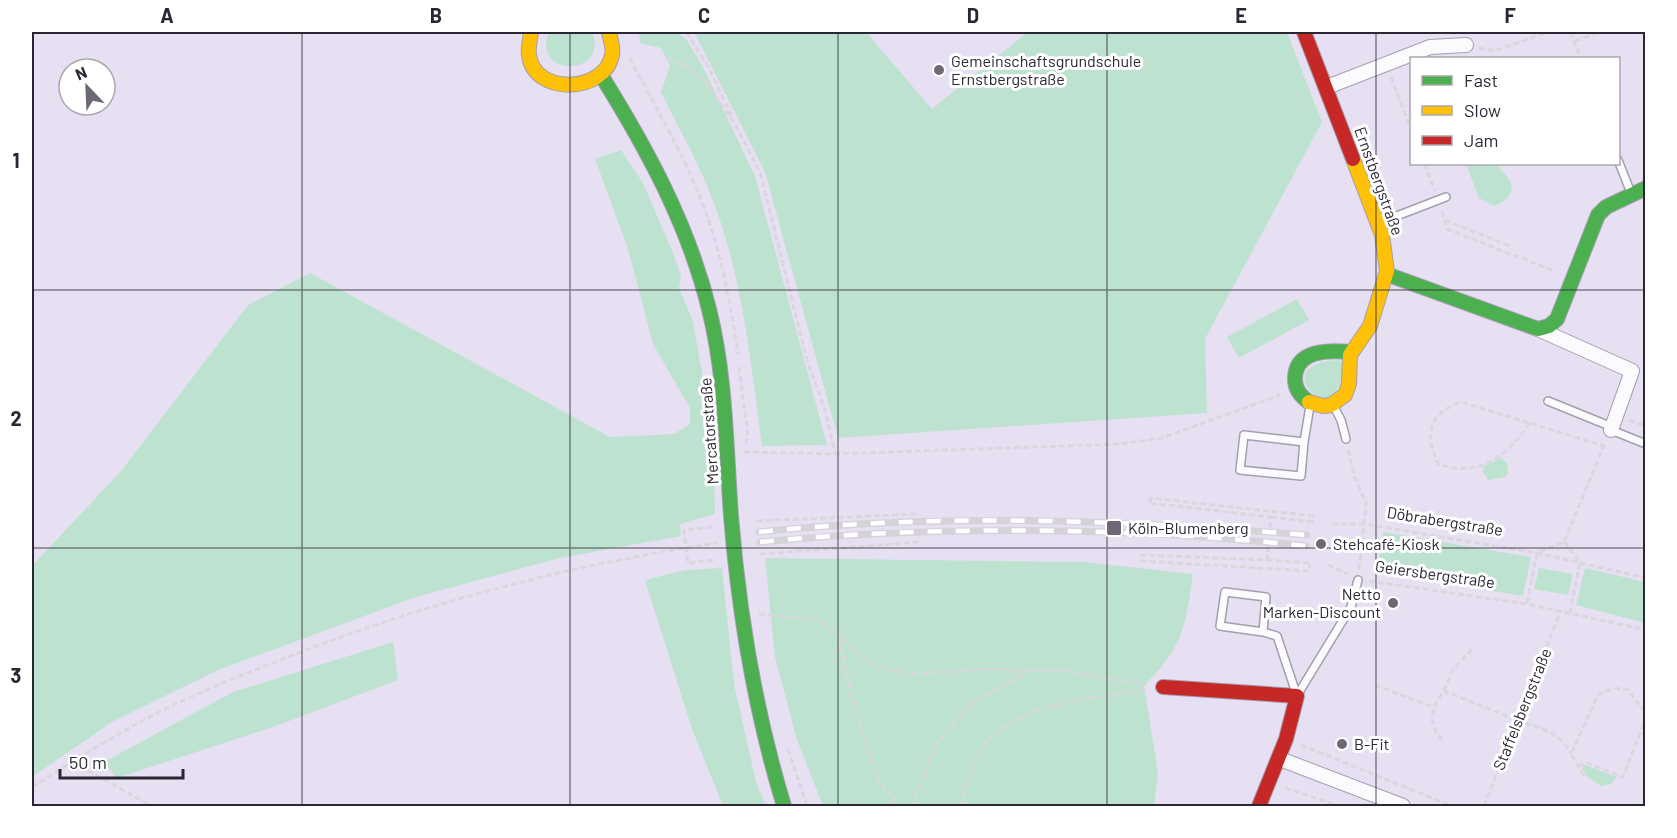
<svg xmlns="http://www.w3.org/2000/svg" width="1677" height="838" viewBox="0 0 1677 838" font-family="Barlow,sans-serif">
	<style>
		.green { fill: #bde3d0 }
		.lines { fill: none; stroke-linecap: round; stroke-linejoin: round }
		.lane-casing { stroke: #a49fae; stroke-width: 10 }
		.street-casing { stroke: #a49fae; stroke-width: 16 }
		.fast-casing { stroke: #a49fae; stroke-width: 16 }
		.slow-casing { stroke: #a49fae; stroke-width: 16 }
		.jam-casing { stroke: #a49fae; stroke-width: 16 }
		.path { stroke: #d9d7dd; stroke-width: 3; stroke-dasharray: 6 3; stroke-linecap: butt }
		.lane { stroke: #fbfafd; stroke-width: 7 }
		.street { stroke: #fbfafd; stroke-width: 14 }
		.fast { stroke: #4caf50; stroke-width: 14 }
		.slow { stroke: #ffc107; stroke-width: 14 }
		.jam { stroke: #c62828; stroke-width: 14 }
		.rail-casing { stroke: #d5d2d9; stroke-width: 7 }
		.rail { stroke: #fff; stroke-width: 4.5; stroke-dasharray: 14; stroke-linecap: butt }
		.grid { fill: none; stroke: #2b2633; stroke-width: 1.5; stroke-opacity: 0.55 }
		.poi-dot { fill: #6d6776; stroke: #fff; stroke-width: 2 }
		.labels { text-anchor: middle; stroke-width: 6; stroke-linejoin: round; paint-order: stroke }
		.poi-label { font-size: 16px; fill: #2b2633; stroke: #fff; text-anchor: start }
		.street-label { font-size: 16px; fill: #2b2633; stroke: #fff }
		.neatline { fill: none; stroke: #2b2633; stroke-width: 2 }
		.grid-label { font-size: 20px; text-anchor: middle; font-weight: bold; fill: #2b2633 }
	</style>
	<rect width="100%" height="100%" fill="#e7e0f3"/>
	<path class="green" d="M 549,32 L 592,32 C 611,76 530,79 549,32 Z
		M 639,32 L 678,32 L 687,40 L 704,69 L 755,176 L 827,445 L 762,446 C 750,359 742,268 707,186 C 694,154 676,123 661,92 L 670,66 L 661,48 L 640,43 Z
		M 694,32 L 866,32 L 932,109 L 1028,32 L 1287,32 L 1322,122 L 1205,339 L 1207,413 L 838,438 L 765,172 Z
		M 621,150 L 643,183 L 673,253 L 681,276 L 679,288 L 693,321 L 714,441 L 715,514 L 680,524 L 681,536 L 560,558 L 416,597 L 218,670 L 112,722 L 32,777 L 32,566 L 121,471 L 248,305 L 310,273 L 610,437 L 674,434 L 690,424 L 690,408 L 653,344 L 628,249 L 595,159 Z
		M 1466,164 L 1496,164 C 1513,181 1521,195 1494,206 L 1479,198 Z
		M 1297,299 L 1309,320 L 1239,358 L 1227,337 Z
		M 1339,360 L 1343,363 C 1342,442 1260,362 1339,360 Z
		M 1501,458 L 1507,463 L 1508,473 L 1505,477 L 1488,480 L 1483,472 L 1484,466 Z
		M 1383,532 L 1531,557 L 1523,596 L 1377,572 Z
		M 765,558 L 1084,562 L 1193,574 C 1186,626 1183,647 1144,686 L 1158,772 L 1154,806 L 823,806 L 797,740 L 775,657 Z
		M 722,568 L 734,684 L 756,782 L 766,806 L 723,806 L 692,729 L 645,580 L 685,570 Z
		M 1539,568 L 1573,574 L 1568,595 L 1534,589 Z
		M 1585,568 L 1645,582 L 1645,623 L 1576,605 Z
		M 393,642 L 398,680 L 273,727 L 117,778 L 104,762 L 233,692 Z
		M 1585,765 L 1617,777 L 1611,784 L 1601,786 L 1586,776 L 1582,768 Z"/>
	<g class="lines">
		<defs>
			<path id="lane" d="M 1618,160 L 1631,193
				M 1381,222 L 1446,197
				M 1548,401 L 1612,427
				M 1333,405 L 1341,420 L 1346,439
				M 1611,430 L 1646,444
				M 1304,442 L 1301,476 L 1240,470 L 1244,435 L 1304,442 L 1310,406
				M 1225,592 L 1266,597 L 1263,632 L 1220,626 Z
				M 1263,632 L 1277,636 L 1296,693
				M 1298,694 L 1351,607 L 1358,580"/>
			<path id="street" d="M 1327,87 L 1430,47 L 1466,45
				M 1538,329 L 1632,371 L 1611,430
				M 1280,759 L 1403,806"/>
			<path id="fast" d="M 601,75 C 647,149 688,224 709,309 C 726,377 726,447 731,516 C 739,615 755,711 784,806
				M 1389,275 L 1538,329 L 1549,326 L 1557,319 L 1598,215 L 1606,207 L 1646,188
				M 1309,402 C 1300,396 1295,389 1295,379 C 1295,349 1330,350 1351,352"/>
			<path id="slow" d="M 531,32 C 530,39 528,48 529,55 C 534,96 605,93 612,55 C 614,48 610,39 609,32
				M 1309,402 L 1323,406 L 1331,405 L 1345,395 L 1349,384 L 1350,355 L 1370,326 L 1387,271 L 1382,235 L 1353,159"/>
			<path id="jam" d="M 1304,32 L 1353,159
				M 1163,687 L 1297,696 L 1286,739 L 1259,806"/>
		</defs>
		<use href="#lane" class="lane-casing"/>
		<use href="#street" class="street-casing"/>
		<use href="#fast" class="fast-casing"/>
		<use href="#slow" class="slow-casing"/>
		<use href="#jam" class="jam-casing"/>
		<path class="path" d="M 686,32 L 708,66 L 732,117
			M 1570,32 L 1581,58
			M 1575,41 L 1598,32
			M 1479,48 L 1495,51 L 1548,32
			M 630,58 C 658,113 693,169 711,228 C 724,269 732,312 738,354
			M 666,59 L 688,66 L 709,87 L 735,124 L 760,172 L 807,360 L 826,413 L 835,454
			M 1391,77 L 1410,127
			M 1411,131 L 1412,131
			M 1424,164 L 1435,191
			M 1442,211 L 1447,229 L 1518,257
			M 1445,220 L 1510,246
			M 1522,258 L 1556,272
			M 739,367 L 748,436 L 745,446
			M 1629,420 L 1646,426
			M 1530,423 C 1506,457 1480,478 1438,464 C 1425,434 1428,414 1461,402 L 1604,446
			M 1348,450 L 1355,478 L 1366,503 L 1364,524 L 1537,553 L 1646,578
			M 744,452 L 835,454 L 1119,444 L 1162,438 L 1280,395
			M 1271,517 L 1312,522
			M 757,521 L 917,514
			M 1332,524 L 1364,524 L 1359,570
			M 712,527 L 684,530 L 688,563 L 715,560
			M 1270,528 L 1271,517 L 1149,503 L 1151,498 L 1313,516 L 1312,522 L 1315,522
			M 1564,542 L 1580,562 L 1570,613
			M 1268,546 L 1267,560 L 1142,555 L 1142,561 L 1309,571 L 1310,564
			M 760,554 L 920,542
			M 1267,560 L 1309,563
			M 1328,565 L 1348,574
			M 1369,581 L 1527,604 L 1646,630
			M 1527,603 L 1537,553 L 1564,542 L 1604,445
			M 759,614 L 820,620 L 870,664 L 907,674 L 990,669 L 1067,671 L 1147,685
			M 839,638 L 852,698 L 876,776 L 899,806
			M 1375,685 L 1433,707
			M 1444,691 L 1452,671 L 1472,649
			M 1516,723 C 1539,724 1561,734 1571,754
			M 1442,740 C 1427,723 1431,708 1444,691 L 1517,720
			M 1301,745 L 1452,806
			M 788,749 L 807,806
			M 72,762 L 152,806
			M 1578,766 L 1587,763 L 1623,777 L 1644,723
			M 1584,776 L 1571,754 L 1598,695 L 1614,688 L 1628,690 L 1646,713
			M 32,787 C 60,770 88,751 117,735 C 168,705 223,682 278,661 C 421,604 564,566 717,543
			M 1285,788 L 1340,806
			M 914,806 L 915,798 L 938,742 L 969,706 L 1027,671
			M 963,806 C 962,795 966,786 969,775 C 990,704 1085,699 1146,690
			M 1484,806 L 1560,612"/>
		<use href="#lane" class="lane"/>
		<use href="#street" class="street"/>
		<use href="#fast" class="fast"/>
		<use href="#slow" class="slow"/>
		<use href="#jam" class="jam"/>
		<defs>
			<path id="rail" d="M 759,532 C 940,513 1125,520 1307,535
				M 760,542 C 937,525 1129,527 1306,546"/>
		</defs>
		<use href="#rail" class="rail-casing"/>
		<use href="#rail" class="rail"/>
	</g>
	<path class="grid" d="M 302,32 L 302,806M 570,32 L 570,806M 838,32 L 838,806M 1107,32 L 1107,806M 1376,32 L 1376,806M 32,290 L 1646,290M 32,548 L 1646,548"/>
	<g class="poi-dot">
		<circle cx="939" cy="70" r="6"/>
		<rect x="1106" y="520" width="16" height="16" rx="3"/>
		<circle cx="1321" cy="544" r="6"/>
		<circle cx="1393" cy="603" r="6"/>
		<circle cx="1342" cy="744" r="6"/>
	</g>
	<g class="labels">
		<g class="poi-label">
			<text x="951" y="67">Gemeinschaftsgrundschule<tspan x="951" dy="18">Ernstbergstraße</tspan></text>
			<text x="1128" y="534">Köln-Blumenberg</text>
			<text x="1333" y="550">Stehcafé-Kiosk</text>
			<text x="1381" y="600" text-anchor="end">Netto<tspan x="1381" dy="18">Marken-Discount</tspan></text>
			<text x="1354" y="750">B-Fit</text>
		</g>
		<g class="street-label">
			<text transform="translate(1379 181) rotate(70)" y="6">Ernstbergstraße</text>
			<text transform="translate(709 431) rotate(-94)" y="6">Mercatorstraße</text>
			<text transform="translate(1445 521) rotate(9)" y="6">Döbrabergstraße</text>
			<text transform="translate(1435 574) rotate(8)" y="6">Geiersbergstraße</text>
			<text transform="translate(1522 709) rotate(-68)" y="6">Staffelsbergstraße</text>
		</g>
	</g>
	<rect width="1677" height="838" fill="none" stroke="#ffffff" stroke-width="66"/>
	<rect x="1410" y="57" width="210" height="108" fill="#ffffff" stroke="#aaa8ad" stroke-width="1.5"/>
	<rect x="1422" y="76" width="30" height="9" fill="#4caf50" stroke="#aaa8ad" stroke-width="1.5"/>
	<text x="1464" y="87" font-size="18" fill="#2b2633">Fast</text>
	<rect x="1422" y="106" width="30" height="9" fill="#ffc107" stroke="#aaa8ad" stroke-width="1.5"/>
	<text x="1464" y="117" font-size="18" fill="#2b2633">Slow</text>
	<rect x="1422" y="136" width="30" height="9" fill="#c62828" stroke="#aaa8ad" stroke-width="1.5"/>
	<text x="1464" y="147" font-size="18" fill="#2b2633">Jam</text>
	<g transform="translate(87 87) rotate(337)"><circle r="28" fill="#ffffff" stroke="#aaa8ad" stroke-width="1.5"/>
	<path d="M0-4.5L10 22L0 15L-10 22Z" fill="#6d6776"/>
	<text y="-9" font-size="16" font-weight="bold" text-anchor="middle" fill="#2b2633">N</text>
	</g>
	<path d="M60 769v9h123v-9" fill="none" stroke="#2b2633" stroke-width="3"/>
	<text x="69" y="769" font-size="18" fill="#2b2633" stroke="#ffffff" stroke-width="4.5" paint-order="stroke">50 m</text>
	<rect x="33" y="33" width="1611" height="772" class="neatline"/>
	<g class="grid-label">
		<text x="167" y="23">A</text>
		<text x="436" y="23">B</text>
		<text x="704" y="23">C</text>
		<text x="973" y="23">D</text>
		<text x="1241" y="23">E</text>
		<text x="1510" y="23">F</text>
		<text x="16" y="168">1</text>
		<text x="16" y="426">2</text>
		<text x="16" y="683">3</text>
	</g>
</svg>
